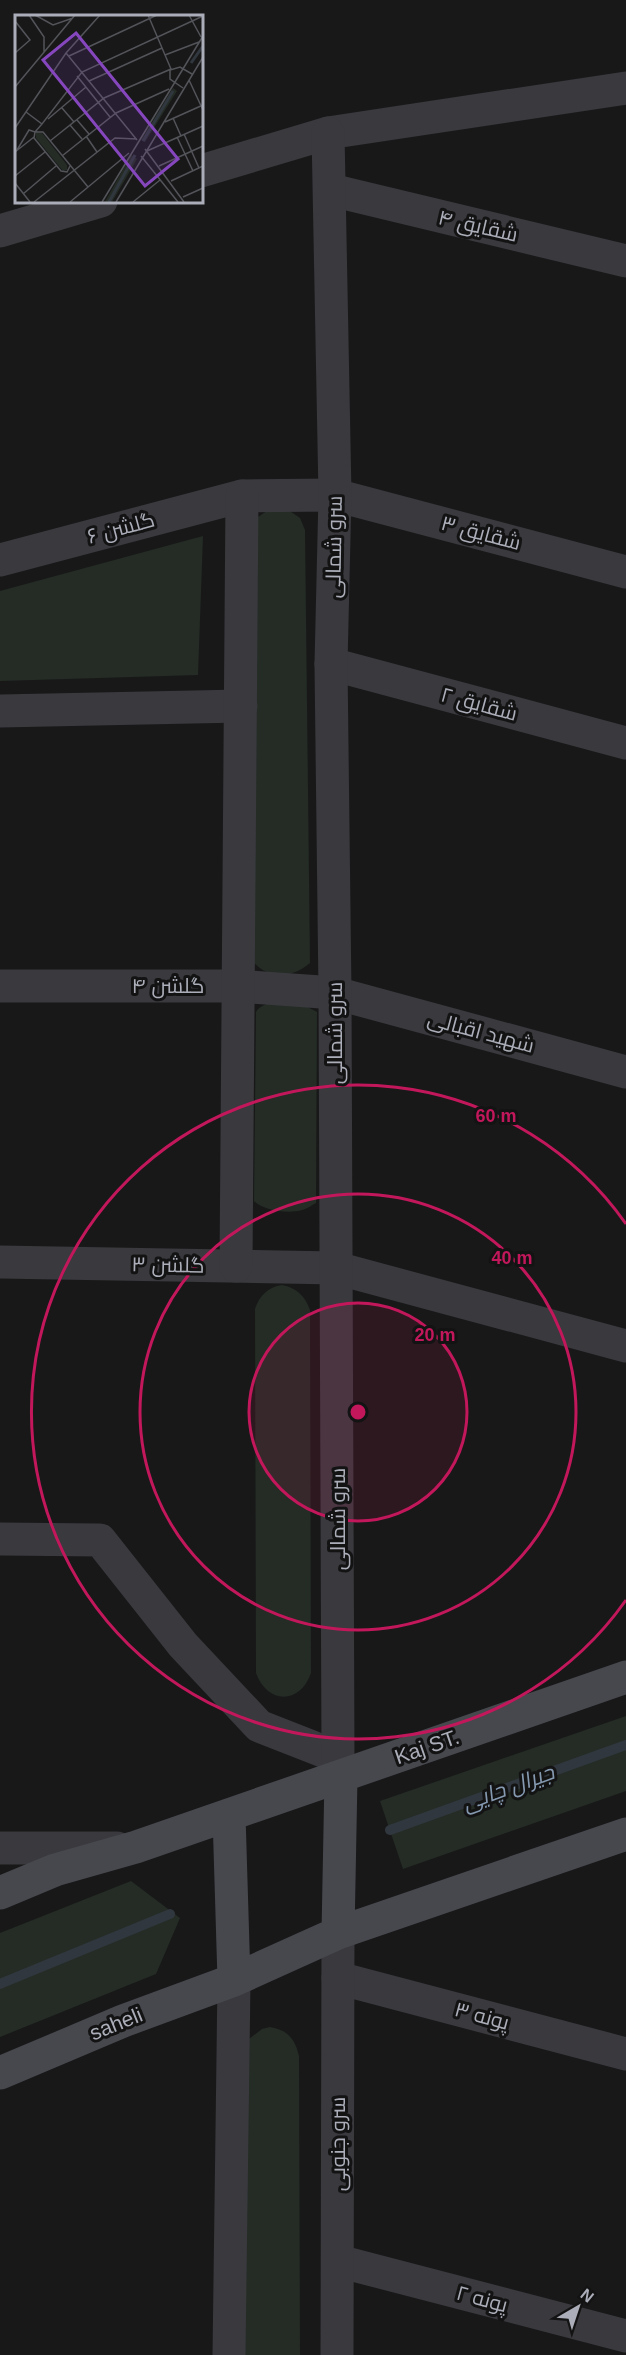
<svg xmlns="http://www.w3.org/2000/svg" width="626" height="2355" viewBox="0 0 626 2355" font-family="Arial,Cairo,sans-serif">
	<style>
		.green { fill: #242c25 }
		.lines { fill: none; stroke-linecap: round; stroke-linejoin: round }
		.stream { stroke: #31373e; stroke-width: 10 }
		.minor { stroke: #39393e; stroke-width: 33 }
		.tertiary { stroke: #39393e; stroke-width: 33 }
		.secondary { stroke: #47484e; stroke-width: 33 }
		.ring { fill: none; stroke: #c2185b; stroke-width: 3 }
		.labels { text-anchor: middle; stroke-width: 6; stroke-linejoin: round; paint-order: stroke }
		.street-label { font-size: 21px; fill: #abaeb8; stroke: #131314 }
		.water-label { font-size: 22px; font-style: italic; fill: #8599b0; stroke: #131314 }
		.inset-river { fill: none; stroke: #31373e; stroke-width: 3 }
		.inset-road { fill: none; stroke: #535459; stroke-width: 1.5 }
		.view { fill: #8546be; fill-opacity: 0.15; stroke: #8546be; stroke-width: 3 }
		.inset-edge { fill: none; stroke: #abaeb8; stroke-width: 3 }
		.centre { fill: #c2185b; stroke: #131314; stroke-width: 3 }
		.ring-label { font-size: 18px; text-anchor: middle; font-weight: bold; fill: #c2185b; stroke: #131314; stroke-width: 6; stroke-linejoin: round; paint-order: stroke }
	</style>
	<rect width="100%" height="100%" fill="#181819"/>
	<path class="green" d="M 284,507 L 300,518 L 305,530 L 310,963 C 291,979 269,980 252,961 L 258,517 L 270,509 Z
		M 203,536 L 198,675 L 0,681 L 0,591 Z
		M 300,1003 L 317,1012 L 316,1203 C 312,1205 307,1209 302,1210 C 289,1214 264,1211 254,1201 L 256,1012 C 263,999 286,1003 300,1003 Z
		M 282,1285 C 297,1288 305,1296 310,1310 L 311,1673 C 300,1705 267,1704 256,1673 L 255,1309 C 259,1296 268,1287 282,1285 Z
		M 626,1716 L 626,1791 L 403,1869 L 380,1801 Z
		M 131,1881 L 180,1918 L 156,1974 L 0,2037 L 0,1933 Z
		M 270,2027 C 288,2030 295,2039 299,2056 L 300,2355 L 244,2355 L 249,2039 L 262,2029 Z"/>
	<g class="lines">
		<path class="stream" d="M 390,1830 L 626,1745
			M 0,1984 L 170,1914"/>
		<path class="minor" d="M 201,171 L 328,133 L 626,88
			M 331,190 L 626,261
			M 0,231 L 101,201
			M 0,560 L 242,496 L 335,495 L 626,572
			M 331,664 L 626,743
			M 0,711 L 241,706
			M 0,986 L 237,986 L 335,993 L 626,1072
			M 0,1262 L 336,1268 L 626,1346
			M 0,1539 L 100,1540 L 183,1645 L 259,1726 L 338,1757
			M 0,1848 L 117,1848
			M 338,1978 L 626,2054
			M 338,2261 L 626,2336"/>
		<path class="tertiary" d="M 328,133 L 335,495 L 331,664 L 335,993 L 338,1757 L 341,1777
			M 236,1266 L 242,496
			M 229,2355 L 234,1980
			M 337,2355 L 338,1933"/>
		<path class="secondary" d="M 229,1815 L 234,1980
			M 0,1893 L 55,1870 L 136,1847 L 626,1677
			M 338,1933 L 341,1777
			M 0,2073 L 123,2021 L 234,1980 L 338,1933 L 626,1834"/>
	</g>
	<circle cx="358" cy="1412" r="109" fill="#c2185b" fill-opacity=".12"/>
	<g class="ring">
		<circle cx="358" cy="1412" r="109"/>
		<circle cx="358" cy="1412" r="218"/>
		<path d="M626 1600A327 327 0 1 1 626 1224"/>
	</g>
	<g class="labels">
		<g class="street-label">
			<text transform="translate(478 226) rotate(13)" y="7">شقایق ۴</text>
			<text transform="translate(121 528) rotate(-15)" y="7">گلشن ۶</text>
			<text transform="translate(481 533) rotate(15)" y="7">شقایق ۳</text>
			<text transform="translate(334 547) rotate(-89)" y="7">سرو شمالی</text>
			<text transform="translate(479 704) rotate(15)" y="7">شقایق ۲</text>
			<text x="168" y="993">گلشن ۴</text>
			<text transform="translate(481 1032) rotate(15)" y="7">شهید اقبالی</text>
			<text transform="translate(335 1033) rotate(-90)" y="7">سرو شمالی</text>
			<text transform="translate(168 1265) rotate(1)" y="7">گلشن ۳</text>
			<text transform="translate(338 1519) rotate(-90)" y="7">سرو شمالی</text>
			<text transform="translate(427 1747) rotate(-19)" y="7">Kaj ST.</text>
			<text transform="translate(482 2016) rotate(15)" y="7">پونه ۳</text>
			<text transform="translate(116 2024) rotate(-22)" y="7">saheli</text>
			<text transform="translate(338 2144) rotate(-90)" y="7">سرو جنوبی</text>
			<text transform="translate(482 2299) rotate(15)" y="7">پونه ۲</text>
		</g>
		<g class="water-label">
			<text transform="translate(508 1787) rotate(-20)" y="8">جیرال چایی</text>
		</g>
	</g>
	<g transform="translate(15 15)">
		<rect width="188" height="188" fill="#181819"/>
		<path d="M 158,73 L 162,76 L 130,127 L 126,125 ZM 21,118 L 27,118 L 52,150 L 52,155 L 48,156 L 21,123 ZM 116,140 L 122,144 L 97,187 L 90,187 Z" fill="#242c25"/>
		<path class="inset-river" d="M 176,48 L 188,31M 128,126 L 158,76M 94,187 L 120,140"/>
		<path class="inset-road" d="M 14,0 L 29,22 L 29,37M 20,0 L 38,10 L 58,3M 174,0 L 186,22M 0,6 L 15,25 L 0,38M 51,38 L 122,125M 150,40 L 184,27M 54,41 L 142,0M 62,61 L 95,102M 174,65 L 188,95M 74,66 L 147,33M 0,72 L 60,0M 168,73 L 155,64 L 155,55 L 165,52 L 177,59M 47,93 L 59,107M 11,97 L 27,109 L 67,57 L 188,1M 158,103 L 166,121M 33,104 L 71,72M 62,105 L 74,119M 150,107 L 188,90M 55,110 L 67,124M 0,113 L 51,38 L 85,0M 169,119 L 184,153M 71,121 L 82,137M 162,122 L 178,156M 35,126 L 89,83 L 156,54 L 133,0M 130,134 L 169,187M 2,135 L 14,115 L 20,117 L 27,109M 132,136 L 188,111M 0,137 L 19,122M 47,141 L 101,98 L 154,74M 126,141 L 163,187M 55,151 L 52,157 L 46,156 L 19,123 L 20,117 L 28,117 L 73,172M 144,151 L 188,131M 0,161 L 30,137M 156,166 L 188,151M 0,168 L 15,187M 8,179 L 41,151M 168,182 L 188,173M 19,187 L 100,123 L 122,124M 55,187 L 114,138M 87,187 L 188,21M 101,187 L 188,42M 118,187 L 145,165"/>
		<path class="view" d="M 61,18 L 163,144 L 130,171 L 28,45 Z"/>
		<rect width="188" height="188" class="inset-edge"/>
	</g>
	<circle cx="358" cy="1412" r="9" class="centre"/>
	<g class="ring-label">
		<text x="496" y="1122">60 m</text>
		<text x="512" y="1264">40 m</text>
		<text x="435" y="1341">20 m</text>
	</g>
	<g transform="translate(578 2307) rotate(39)" stroke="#131314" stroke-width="4.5" paint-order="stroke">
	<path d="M0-4.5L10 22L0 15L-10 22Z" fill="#abaeb8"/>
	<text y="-9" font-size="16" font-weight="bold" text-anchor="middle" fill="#abaeb8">N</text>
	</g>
</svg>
